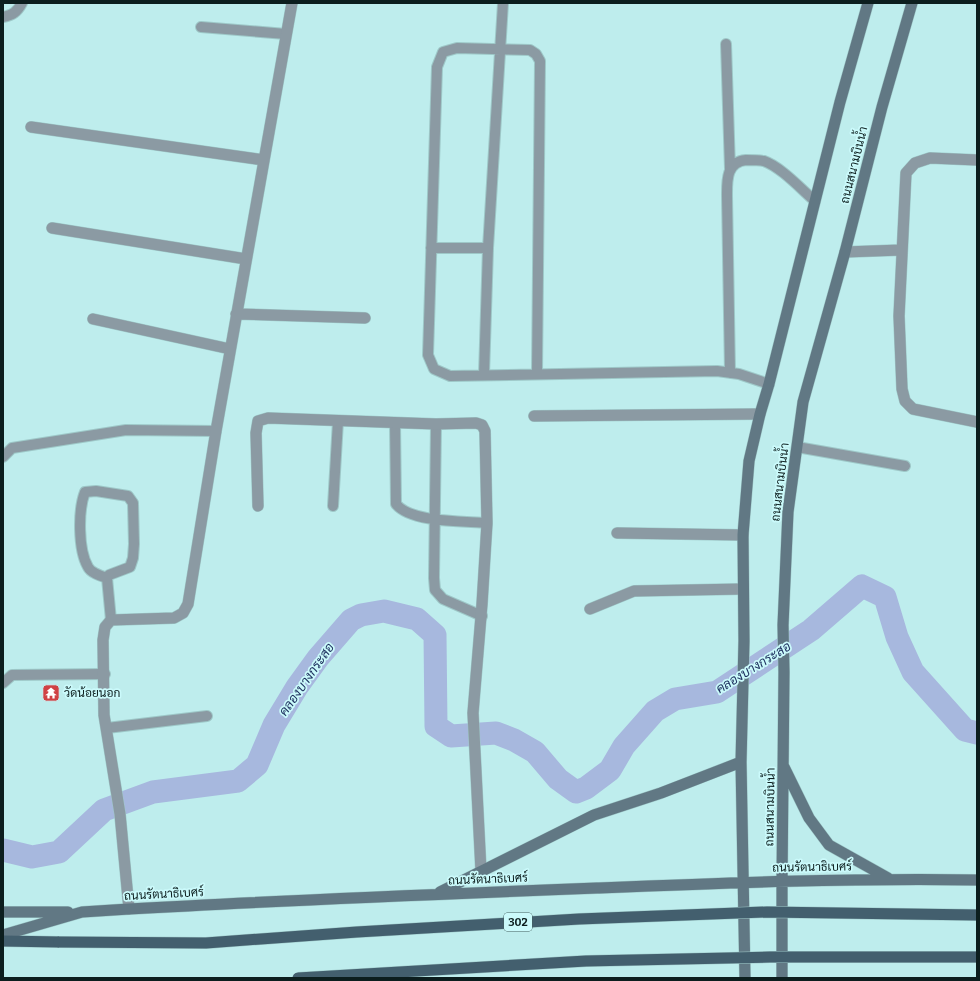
<svg xmlns="http://www.w3.org/2000/svg" width="980" height="981" viewBox="0 0 980 981" font-family="Bitter,Sarabun,serif">
	<style>
		.lines { fill: none; stroke-linecap: round; stroke-linejoin: round }
		.canal { stroke: #a7b8de; stroke-width: 23 }
		.service-casing { stroke: #9ec8c8; stroke-width: 12 }
		.minor-casing { stroke: #9ec8c8; stroke-width: 12 }
		.secondary-casing { stroke: #9ec8c8; stroke-width: 12 }
		.primary-casing { stroke: #9ec8c8; stroke-width: 12 }
		.service { stroke: #8b9aa3; stroke-width: 10 }
		.minor { stroke: #8b9aa3; stroke-width: 11 }
		.secondary { stroke: #617884; stroke-width: 11 }
		.primary { stroke: #435f6e; stroke-width: 11 }
		.primary-bridge-casing { stroke: #9ec8c8; stroke-width: 12; stroke-linecap: butt }
		.primary-bridge { stroke: #435f6e; stroke-width: 11 }
		.labels { text-anchor: middle; stroke-width: 3.5; stroke-linejoin: round; paint-order: stroke }
		.shield { fill: #cbfafb; stroke: #456060; stroke-width: 1 }
		.shield-label { font-size: 11px; font-weight: bold; fill: #0c1e1e }
		.street-label { font-size: 12px; fill: #0c1e1e; stroke: #cbfafb }
		.poi-label { font-size: 12px; fill: #0c1e1e; stroke: #cbfafb; text-anchor: start }
		.water-label { font-size: 13px; font-style: italic; fill: #1a2c5b; stroke: #cbfafb }
	</style>
	<rect width="100%" height="100%" fill="#beeded"/>
	<g class="lines">
		<path class="canal" d="M 3,850 L 32,857 L 59,852 L 104,810 L 153,792 L 238,781 L 257,765 L 274,725 L 297,687 L 318,658 L 351,620 L 361,615 L 384,611 L 417,619 L 435,635 L 436,726 L 451,736 L 496,733 L 514,740 L 535,752 L 558,779 L 576,792 L 586,788 L 610,770 L 624,746 L 655,711 L 675,699 L 717,692 L 811,630 L 862,586 L 885,597 L 897,637 L 913,672 L 965,730 L 977,733"/>
		<defs>
			<path id="service" d="M 3,17 C 13,15 17,12 22,3
				M 201,27 L 286,34
				M 726,44 L 730,169
				M 431,248 L 488,248
				M 730,373 L 727,196 C 727,181 726,162 746,160 C 751,160 759,160 764,161 C 781,167 801,189 815,201
				M 537,374 L 540,61 L 536,54 L 530,50 L 457,48 L 443,52 L 437,67 L 428,355 L 434,369 L 450,376 L 717,371 L 739,374 L 769,384
				M 484,375 L 488,248 L 503,3
				M 395,423 L 396,504 C 411,523 464,521 487,523
				M 436,424 L 434,578 L 435,590 L 443,599 L 482,616
				M 797,447 L 905,466
				M 3,457 L 12,448 L 126,430 L 216,431
				M 96,491 L 128,496 L 133,503 L 134,544 L 133,558 L 130,567 L 109,575 L 107,578 C 101,576 91,573 88,567 C 78,550 78,510 85,492 Z
				M 333,506 L 338,421
				M 107,578 L 111,620
				M 3,683 L 12,675 L 105,674
				M 107,728 L 207,716"/>
			<path id="minor" d="M 31,127 L 264,160
				M 977,160 L 930,158 L 915,163 L 906,173 L 899,316 L 902,389 L 905,401 L 913,409 L 977,422
				M 52,228 L 246,259
				M 845,252 L 901,250
				M 236,314 L 365,318
				M 93,319 L 230,349
				M 534,416 L 760,414
				M 258,506 L 256,433 L 258,421 L 268,418 L 436,424 L 476,423 L 482,425 L 485,431 L 487,523 L 482,604 L 473,713 L 481,871
				M 617,533 L 743,535
				M 590,609 L 634,591 L 743,589
				M 129,909 L 120,814 L 104,715 L 103,640 L 105,627 L 111,620 L 174,618 L 183,613 L 188,604 L 216,431 L 292,3"/>
			<path id="secondary" d="M 784,767 L 809,818 L 829,845 L 888,878
				M 440,892 L 594,815 L 661,793 L 741,762
				M 3,912 L 68,912
				M 3,935 L 82,912 L 129,909 C 285,900 441,894 597,888 C 724,883 850,878 977,880
				M 745,978 L 741,762 L 744,641 L 743,535 L 749,461 L 760,414 L 769,384 L 840,102 L 868,3
				M 782,978 L 782,881 L 784,672 L 783,625 L 788,512 L 803,402 L 845,252 L 882,107 L 912,3"/>
			<path id="primary" d="M 3,941 L 59,942"/>
		</defs>
		<use href="#service" class="service-casing"/>
		<use href="#minor" class="minor-casing"/>
		<use href="#secondary" class="secondary-casing"/>
		<use href="#primary" class="primary-casing"/>
		<use href="#service" class="service"/>
		<use href="#minor" class="minor"/>
		<use href="#secondary" class="secondary"/>
		<use href="#primary" class="primary"/>
		<defs>
			<path id="primary-bridge" d="M 59,942 L 206,943 L 357,932 L 579,919 L 767,912 L 977,915
				M 298,978 L 586,961 L 770,957 L 977,957"/>
		</defs>
		<use href="#primary-bridge" class="primary-bridge-casing"/>
		<use href="#primary-bridge" class="primary-bridge"/>
	</g>
	<defs>
		<symbol id="temple-square" viewBox="-11 -11 22 22"><rect x="-9" y="-9" width="18" height="18" rx="4" fill="#d04144" stroke="#cbfafb"/><path d="M0-6L5-2H3V0L6.5 2.5H4V6H1.5V3h-3V6H-4V2.5H-6.5L-3 0V-2H-5Z" fill="#fff"/></symbol>
	</defs>
	<g fill-rule="evenodd">
		<use href="#temple-square" x="41" y="683" width="20" height="20"/>
	</g>
	<g class="labels">
		<rect class="shield" x="504" y="913" width="28" height="18" rx="3"/>
		<g class="shield-label">
			<text x="518" y="926">302</text>
		</g>
		<g class="street-label">
			<text transform="translate(854 165) rotate(-76)" y="4">ถนนสนามบินน้ำ</text>
			<text transform="translate(780 482) rotate(-83)" y="4">ถนนสนามบินน้ำ</text>
			<text transform="translate(770 807) rotate(-89)" y="4">ถนนสนามบินน้ำ</text>
			<text transform="translate(812 867) rotate(-1)" y="4">ถนนรัตนาธิเบศร์</text>
			<text transform="translate(488 879) rotate(-2)" y="4">ถนนรัตนาธิเบศร์</text>
			<text transform="translate(164 894) rotate(-3)" y="4">ถนนรัตนาธิเบศร์</text>
		</g>
		<g class="poi-label">
			<text x="64" y="697">วัดน้อยนอก</text>
		</g>
		<g class="water-label">
			<text transform="translate(753 667) rotate(-32)" y="5">คลองบางกระสอ</text>
			<text transform="translate(306 679) rotate(-55)" y="5">คลองบางกระสอ</text>
		</g>
	</g>
	<rect width="980" height="981" fill="none" stroke="#0c1e1e" stroke-width="8"/>
</svg>
